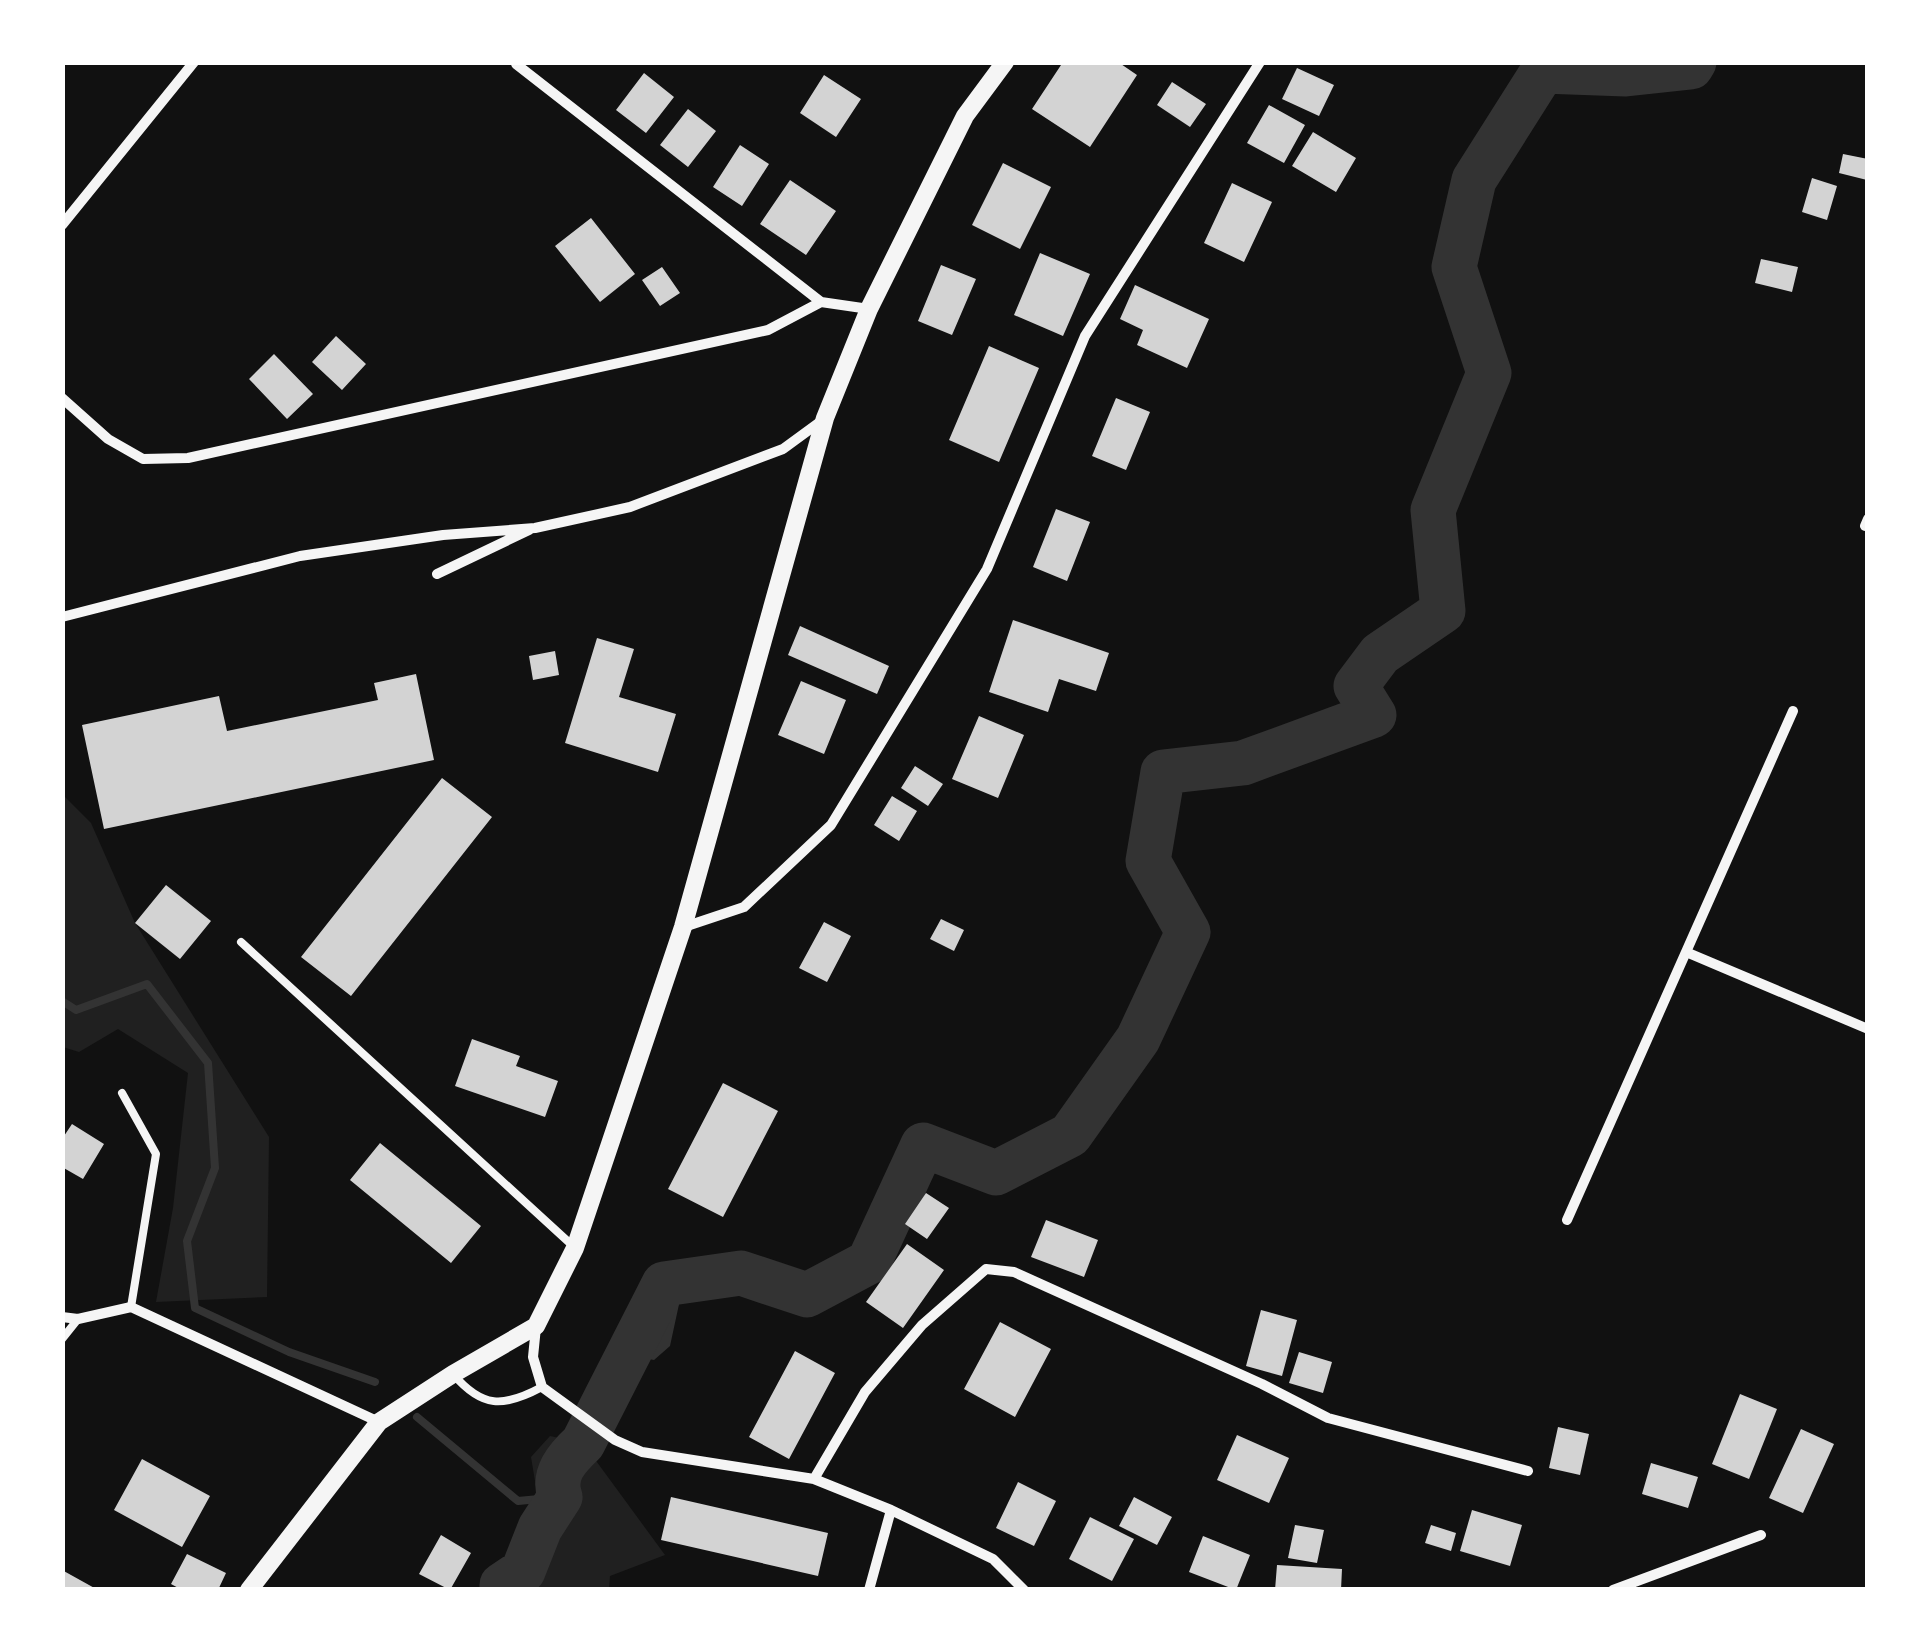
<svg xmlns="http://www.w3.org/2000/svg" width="1930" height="1652" viewBox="0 0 1930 1652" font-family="Helvetica,sans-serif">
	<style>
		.green { fill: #202020 }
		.water { fill: #333 }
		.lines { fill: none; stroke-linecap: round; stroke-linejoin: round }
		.stream { stroke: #333; stroke-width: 8 }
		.river { stroke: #333; stroke-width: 45 }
		.building { fill: #d3d3d3 }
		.service { stroke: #f5f5f5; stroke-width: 8 }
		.minor { stroke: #f5f5f5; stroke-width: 10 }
		.tertiary { stroke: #f5f5f5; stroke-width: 18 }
	</style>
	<rect width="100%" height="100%" fill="#111"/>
	<path class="green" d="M 62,794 L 91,823 L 135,923 L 269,1137 L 267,1297 L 156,1302 L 173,1208 L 188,1073 L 118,1029 L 79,1052 L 63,1047 Z
		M 550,1436 L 583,1443 L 665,1555 L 610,1576 L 609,1589 L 521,1589 L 543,1529 L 531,1457 Z"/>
	<path class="water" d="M 655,1284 L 660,1295 L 675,1291 L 681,1295 L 670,1346 L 654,1360 L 643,1358 L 643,1349 L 627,1334 L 637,1301 Z"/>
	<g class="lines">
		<path class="stream" d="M 62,1001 L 76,1010 L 147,984 L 208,1063 L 215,1168 L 187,1241 L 195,1308 L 289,1352 L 375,1382
			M 417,1417 L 518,1501 L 560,1497"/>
		<path class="river" d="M 502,1590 L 502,1585 L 523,1571 L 540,1528 L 560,1497 C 552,1474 567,1458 583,1443 L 664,1284 L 741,1273 L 807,1295 L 869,1262 L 923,1145 L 996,1173 L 1070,1135 L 1138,1039 L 1188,932 L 1148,861 L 1163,772 L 1243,763 L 1374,715 L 1356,686 L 1380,654 L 1443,611 L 1433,510 L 1489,373 L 1454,267 L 1474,180 L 1543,71 L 1626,74 L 1691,67 L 1694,62"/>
	</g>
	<path class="building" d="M 1063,62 L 1118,62 L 1137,75 L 1090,147 L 1032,109 Z
		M 1297,68 L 1334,85 L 1319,116 L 1282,99 Z
		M 644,73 L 674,97 L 646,133 L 616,110 Z
		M 824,75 L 861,99 L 836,137 L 800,113 Z
		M 1172,82 L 1206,104 L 1190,127 L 1157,105 Z
		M 1269,105 L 1305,125 L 1284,163 L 1247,143 Z
		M 688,109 L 716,131 L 688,167 L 660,145 Z
		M 1313,132 L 1356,158 L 1336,192 L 1292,166 Z
		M 740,145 L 769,164 L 742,206 L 713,187 Z
		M 1843,154 L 1868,159 L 1867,180 L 1839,173 Z
		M 1003,163 L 1051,187 L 1020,249 L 972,225 Z
		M 1812,178 L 1837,186 L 1827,220 L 1802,212 Z
		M 790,180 L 836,211 L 806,255 L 760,224 Z
		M 1232,183 L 1272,202 L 1244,262 L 1204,243 Z
		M 591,218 L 635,274 L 600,302 L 555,246 Z
		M 1040,253 L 1090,274 L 1063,336 L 1014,315 Z
		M 1761,259 L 1798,267 L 1792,292 L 1755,283 Z
		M 941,265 L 976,279 L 952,335 L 918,321 Z
		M 662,267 L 680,293 L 660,306 L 642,280 Z
		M 1135,285 L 1209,319 L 1187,368 L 1137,345 L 1143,330 L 1120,319 Z
		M 336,336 L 366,364 L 342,390 L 312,362 Z
		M 989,346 L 1039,368 L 999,462 L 949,440 Z
		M 274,354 L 313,394 L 287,419 L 249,379 Z
		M 1116,398 L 1150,412 L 1126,470 L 1092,456 Z
		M 1056,509 L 1090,522 L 1067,581 L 1033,567 Z
		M 1013,620 L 1109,653 L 1096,691 L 1059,679 L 1048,712 L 989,692 Z
		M 800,626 L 889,666 L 877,694 L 788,655 Z
		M 597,638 L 634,649 L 619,697 L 676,714 L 658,772 L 565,743 Z
		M 555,651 L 559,675 L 533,680 L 529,656 Z
		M 416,674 L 434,760 L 104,829 L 82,725 L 219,696 L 227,731 L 378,700 L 374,683 Z
		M 801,681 L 846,700 L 824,754 L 778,735 Z
		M 979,716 L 1024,735 L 998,798 L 952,779 Z
		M 915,766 L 943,784 L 928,806 L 901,788 Z
		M 442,778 L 492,817 L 351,996 L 301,957 Z
		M 892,796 L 917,811 L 899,841 L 874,825 Z
		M 166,885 L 211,921 L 180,959 L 135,923 Z
		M 941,919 L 964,930 L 954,951 L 930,939 Z
		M 824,922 L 851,936 L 827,982 L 799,968 Z
		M 472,1039 L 520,1056 L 516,1066 L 558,1081 L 545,1117 L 455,1086 Z
		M 723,1083 L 778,1111 L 723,1217 L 668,1189 Z
		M 72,1124 L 104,1144 L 83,1179 L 62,1167 L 62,1139 Z
		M 380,1143 L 481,1226 L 451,1263 L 350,1180 Z
		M 926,1193 L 949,1208 L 927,1239 L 905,1224 Z
		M 1046,1220 L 1098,1240 L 1084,1277 L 1031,1257 Z
		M 907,1244 L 944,1270 L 903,1328 L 866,1302 Z
		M 1261,1310 L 1297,1320 L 1282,1376 L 1246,1366 Z
		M 1000,1322 L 1051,1349 L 1015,1417 L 964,1389 Z
		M 795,1351 L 835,1373 L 789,1459 L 749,1437 Z
		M 1299,1352 L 1332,1362 L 1323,1393 L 1289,1383 Z
		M 1740,1394 L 1777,1409 L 1749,1479 L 1712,1464 Z
		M 1558,1427 L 1589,1434 L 1580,1475 L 1549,1468 Z
		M 1801,1429 L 1834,1444 L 1803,1513 L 1769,1498 Z
		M 1237,1435 L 1289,1458 L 1269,1503 L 1217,1480 Z
		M 142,1459 L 210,1496 L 182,1547 L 114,1510 Z
		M 1651,1463 L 1698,1477 L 1688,1508 L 1642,1494 Z
		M 1018,1482 L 1056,1501 L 1034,1546 L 996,1528 Z
		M 671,1497 L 828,1533 L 818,1576 L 661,1540 Z
		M 1134,1497 L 1172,1517 L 1157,1545 L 1119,1526 Z
		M 1472,1510 L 1522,1525 L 1510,1566 L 1460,1551 Z
		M 1090,1517 L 1134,1539 L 1112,1581 L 1069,1559 Z
		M 1295,1525 L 1324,1530 L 1317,1563 L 1288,1558 Z
		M 1431,1525 L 1456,1533 L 1451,1551 L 1425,1543 Z
		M 441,1535 L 471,1553 L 450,1590 L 419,1574 Z
		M 1203,1536 L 1250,1555 L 1236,1590 L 1189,1572 Z
		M 187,1554 L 226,1573 L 218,1590 L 182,1590 L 171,1584 Z
		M 1277,1565 L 1342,1569 L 1341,1590 L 1275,1590 Z
		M 62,1570 L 98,1590 L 62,1590 Z"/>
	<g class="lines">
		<path class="service" d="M 241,942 L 573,1246
			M 122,1093 L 156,1154 L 131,1307
			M 62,1339 L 78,1319
			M 453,1374 C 482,1408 503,1408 542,1387"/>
		<path class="minor" d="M 516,64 L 821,302 L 869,309
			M 62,225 L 194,62
			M 62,398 L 108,439 L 143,459 L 188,458 L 768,330 L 821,302
			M 1865,526 L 1868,519
			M 437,574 L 529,530
			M 62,617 L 300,556 L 443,535 L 535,528 L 630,507 L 783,449 L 824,419
			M 684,927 L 744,907 L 831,825 L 987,569 L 1085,336 L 1260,62
			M 1686,952 L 1868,1029
			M 1567,1220 L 1793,711
			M 62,1317 L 78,1319 L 131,1307 L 379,1422
			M 536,1327 L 533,1357 L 542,1387 L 615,1440 L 642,1452 L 814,1479 L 891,1510 L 993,1559 L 1024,1590
			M 814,1479 L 865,1392 L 922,1325 L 986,1269 L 1014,1272 L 1262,1384 L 1328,1418 L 1528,1471
			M 869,1590 L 891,1510
			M 1613,1590 L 1761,1535"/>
		<path class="tertiary" d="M 249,1590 L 379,1422 L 453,1374 L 536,1326 L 575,1248 L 683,927 L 825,418 L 869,309 L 965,116 L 1005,62"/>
	</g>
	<rect width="1930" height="1652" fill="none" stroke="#ffffff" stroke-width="130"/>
</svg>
